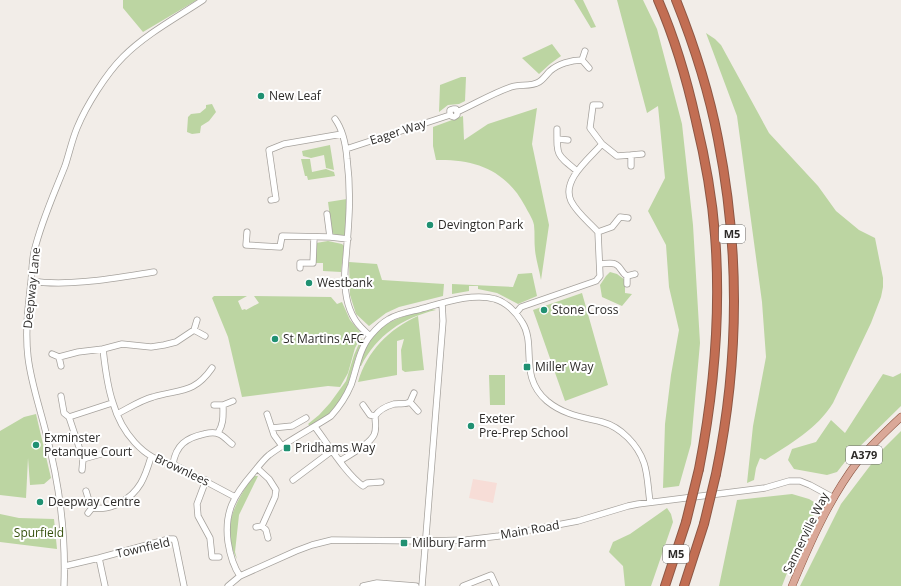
<svg xmlns="http://www.w3.org/2000/svg" width="901" height="586" viewBox="0 0 901 586" font-family="'Open Sans',sans-serif">
	<style>
		.commercial { fill: #f7ddd7 }
		.green { fill: #bcd5a2 }
		.lines { fill: none; stroke-linecap: round; stroke-linejoin: round }
		.minor-casing { stroke: #a6a29d; stroke-width: 7 }
		.major-casing { stroke: #8e5744; stroke-width: 8 }
		.highway-casing { stroke: #8e5744; stroke-width: 10 }
		.minor { stroke: #fff; stroke-width: 5.5 }
		.major { stroke: #daa898; stroke-width: 7 }
		.highway { stroke: #c26e53; stroke-width: 8 }
		.highway-bridge-casing { stroke: #8e5744; stroke-width: 10; stroke-linecap: butt }
		.highway-bridge { stroke: #c26e53; stroke-width: 8 }
		.poi-dot { fill: #209172; stroke: #fff; stroke-width: 1.5 }
		.labels { text-anchor: middle; stroke-width: 4; stroke-linejoin: round; paint-order: stroke }
		.shield { fill: #fff; stroke: #6c6b69; stroke-width: 1 }
		.shield-label { font-size: 11px; font-weight: bold; fill: #2d2b29 }
		.poi-label { font-size: 12px; fill: #2d2b29; stroke: #fff; text-anchor: start }
		.street-label { font-size: 12px; fill: #2d2b29; stroke: #fff }
		.park-label { font-size: 12px; fill: #37520e; stroke: #fff }
	</style>
	<rect width="100%" height="100%" fill="#f2ede8"/>
	<path class="commercial" d="M 473,479 L 497,483 L 493,503 L 469,498 Z"/>
	<path class="green" d="M 123,0 L 197,0 L 143,32 L 123,8 Z
		M 574,0 L 583,0 L 596,27 L 591,28 Z
		M 617,0 L 643,0 L 657,29 L 682,124 L 693,225 L 700,343 L 691,444 L 679,486 L 663,488 L 665,424 L 671,375 L 679,330 L 669,287 L 666,245 L 648,211 L 665,178 L 658,106 L 647,113 Z
		M 706,33 L 715,39 L 721,45 L 769,133 L 818,186 L 836,211 L 859,230 L 875,238 L 883,278 L 883,287 L 881,297 L 871,323 L 833,403 C 817,429 790,444 765,460 L 760,458 L 756,468 L 754,480 L 747,483 L 753,426 L 766,357 L 762,302 L 737,116 Z
		M 552,44 L 561,56 L 550,64 L 539,74 L 522,58 Z
		M 461,77 L 466,77 L 465,101 L 459,104 L 448,105 L 439,112 L 440,85 Z
		M 212,104 L 216,112 L 209,121 L 201,126 L 200,133 L 192,134 L 187,132 L 188,117 L 191,114 L 200,113 L 206,108 L 206,105 Z
		M 537,108 L 532,144 L 549,225 L 541,280 C 539,269 536,260 535,250 C 534,242 535,233 534,225 C 533,219 528,212 525,206 C 506,170 475,159 436,160 L 433,146 L 433,127 L 463,116 L 464,140 L 488,124 Z
		M 330,145 L 334,170 L 326,168 L 324,155 L 311,158 L 303,156 L 302,151 Z
		M 301,159 L 310,159 L 312,172 L 326,169 L 334,172 L 335,176 L 308,180 L 307,176 L 305,176 Z
		M 347,199 L 346,234 L 343,236 L 334,235 L 332,232 L 328,202 Z
		M 328,241 L 342,244 L 344,246 L 341,272 L 323,271 L 323,263 L 314,263 L 316,243 Z
		M 349,262 L 377,264 L 382,280 L 444,284 L 443,296 L 399,307 L 386,313 L 369,326 L 356,314 L 350,295 Z
		M 610,272 L 617,274 L 625,280 L 625,293 L 632,294 L 622,306 L 602,297 L 600,285 L 606,276 Z
		M 532,273 L 537,296 L 518,304 L 497,293 L 478,289 L 478,286 L 469,286 L 469,291 L 452,294 L 452,284 L 513,287 L 518,274 Z
		M 582,293 L 608,385 L 565,401 L 533,310 Z
		M 214,296 L 247,296 L 238,301 L 242,310 L 245,309 L 246,310 L 259,303 L 254,296 L 331,297 L 337,304 L 342,302 L 350,320 L 361,333 L 362,335 L 355,348 L 348,373 L 340,387 L 328,386 L 242,397 L 228,337 L 212,298 Z
		M 432,309 L 436,310 C 402,318 377,335 361,366 L 359,366 C 371,323 394,318 432,309 Z
		M 418,316 L 424,370 L 405,372 L 402,370 L 401,350 L 404,339 L 397,341 L 397,375 L 358,382 C 367,351 389,329 418,316 Z
		M 361,339 L 363,340 C 351,361 352,389 335,408 C 328,416 318,421 310,426 L 308,424 L 319,415 L 330,403 L 346,381 L 354,355 Z
		M 901,373 L 901,406 L 848,458 L 837,472 L 827,475 L 794,469 L 788,460 L 792,449 L 816,442 L 831,420 L 845,433 L 883,374 L 893,377 Z
		M 489,375 L 505,375 L 505,405 L 490,405 Z
		M 36,414 L 51,478 L 44,484 L 30,485 L 28,458 L 26,498 L 0,495 L 0,431 L 24,417 Z
		M 901,431 L 901,586 L 800,586 L 841,504 L 882,450 Z
		M 253,476 L 258,476 L 239,515 L 235,552 L 237,559 C 220,528 235,503 253,476 Z
		M 792,494 L 809,499 L 819,505 L 799,542 L 782,586 L 719,586 L 737,500 Z
		M 667,508 L 671,514 L 673,522 L 651,586 L 625,586 L 623,566 L 609,552 L 613,542 L 630,534 Z
		M 0,514 L 19,518 L 54,519 L 57,549 L 0,542 Z"/>
	<g class="lines">
		<defs>
			<path id="minor" d="M 582,60 L 585,51
				M 457,112 L 456,109 L 453,109 L 450,110 L 450,113 L 451,116 L 454,117 L 457,115 L 457,112 C 475,104 493,93 511,87 C 520,84 531,87 539,82 C 543,80 546,75 550,71 C 558,64 571,60 582,60 L 589,68
				M 335,119 C 343,130 346,146 347,159 C 352,198 348,231 345,269 C 344,288 346,309 358,324 C 362,329 366,332 370,336
				M 557,129 C 557,156 556,154 577,171
				M 557,139 L 568,140
				M 602,144 L 617,156 L 631,155
				M 346,149 L 450,115
				M 631,166 L 631,155 L 642,154
				M 271,200 L 276,199 L 269,150 L 284,144 L 342,134
				M 327,214 L 330,237
				M 247,232 L 246,245 L 280,247 L 282,236 L 330,237 L 348,239
				M 598,232 L 612,227 L 620,217 L 628,218
				M 600,264 C 605,264 611,262 615,264 C 621,266 621,273 627,276 L 627,284
				M 300,268 L 300,263 L 313,263 L 314,237
				M 627,276 L 635,274
				M 31,281 C 68,287 116,278 154,272
				M 516,313 L 521,307 L 596,281 L 600,276 L 598,232 C 589,222 577,213 571,201 C 561,180 590,158 602,144 L 590,128 L 593,105 L 600,105
				M 194,330 L 197,320
				M 103,349 L 122,344 L 151,347 L 164,345 L 176,342 L 194,330 L 205,336
				M 52,354 L 59,357 L 78,352 L 103,349 C 105,367 107,386 113,403 C 121,431 143,460 173,464 L 235,497
				M 59,357 L 61,366
				M 61,396 L 64,413 L 69,417
				M 410,402 L 418,411
				M 214,405 L 223,405 C 223,416 224,423 218,433
				M 223,405 L 233,401
				M 363,405 L 370,415 L 375,416
				M 117,414 C 129,408 141,400 153,397 C 180,389 194,394 212,368
				M 267,414 L 274,435 L 282,446
				M 315,427 C 328,444 346,474 363,486 L 367,483 L 381,482
				M 272,428 L 292,426 L 306,418
				M 83,459 L 101,454
				M 340,461 C 349,455 369,445 374,435 C 377,429 375,422 375,416 C 379,410 387,406 394,404 C 400,403 405,405 410,402 L 414,393
				M 173,464 C 176,445 186,438 204,434 C 208,433 215,432 219,434 C 224,436 228,441 232,444
				M 82,470 L 83,459 L 69,417 L 112,403
				M 206,480 L 197,504 L 198,516 L 210,538 L 212,557 L 219,557
				M 293,480 L 333,450
				M 86,491 L 89,501 L 92,508
				M 88,513 L 92,508 C 103,509 110,508 120,503 C 140,492 145,477 151,457
				M 262,526 L 266,530 L 268,538
				M 256,527 L 262,526 L 275,497 L 276,490 L 269,479 L 257,468
				M 99,558 L 105,586
				M 65,566 L 99,558 L 169,539 L 174,539 L 175,542 L 184,586
				M 240,576 C 233,566 230,555 228,542 C 224,512 234,495 253,473 C 258,467 263,460 269,455 C 289,440 311,429 331,416 C 340,406 346,397 351,385 C 357,368 359,349 371,335 C 376,329 382,323 389,319 C 397,314 408,312 417,310 C 440,304 472,292 495,299 C 506,302 516,312 522,322 C 537,345 518,376 547,401 C 564,415 582,417 602,422 C 621,427 638,445 644,463 C 648,475 648,489 650,502
				M 64,586 C 66,535 59,482 46,433 C 40,408 31,383 28,357 C 25,332 28,307 31,282 C 32,272 32,262 34,252 C 41,222 54,194 65,166 C 69,154 72,140 77,128 C 86,106 106,74 123,57 C 146,34 176,18 203,0
				M 228,586 L 240,576 L 296,551 L 312,545 L 332,540 L 425,541 L 466,540 L 499,536 L 578,521 L 628,506 L 638,504 L 765,488 L 789,481 L 800,481 L 810,485 L 834,498
				M 363,586 L 377,583 L 416,586
				M 422,586 L 443,321 L 442,303
				M 463,586 L 491,575 L 496,586"/>
			<path id="major" d="M 792,586 C 810,543 829,499 858,461 C 871,445 886,431 901,417"/>
			<path id="highway" d="M 658,0 C 675,39 687,80 696,121 C 705,158 712,196 715,235 C 721,313 714,392 699,469
				M 676,0 C 694,45 709,92 718,139 C 740,250 739,363 716,474
				M 665,586 L 686,522
				M 684,586 L 704,524"/>
		</defs>
		<use href="#minor" class="minor-casing"/>
		<use href="#major" class="major-casing"/>
		<use href="#highway" class="highway-casing"/>
		<use href="#minor" class="minor"/>
		<use href="#major" class="major"/>
		<use href="#highway" class="highway"/>
		<defs>
			<path id="highway-bridge" d="M 686,522 L 699,469
				M 704,524 L 716,474"/>
		</defs>
		<use href="#highway-bridge" class="highway-bridge-casing"/>
		<use href="#highway-bridge" class="highway-bridge"/>
	</g>
	<g class="poi-dot">
		<circle cx="261" cy="96" r="4"/>
		<circle cx="430" cy="225" r="4"/>
		<circle cx="309" cy="283" r="4"/>
		<circle cx="544" cy="310" r="4"/>
		<circle cx="275" cy="339" r="4"/>
		<rect x="523" y="363" width="8" height="8" rx="2"/>
		<circle cx="471" cy="426" r="4"/>
		<circle cx="36" cy="445" r="4"/>
		<rect x="283" y="444" width="8" height="8" rx="2"/>
		<circle cx="40" cy="502" r="4"/>
		<rect x="400" y="539" width="8" height="8" rx="2"/>
	</g>
	<g class="labels">
		<g class="shield">
			<rect x="719" y="225" width="26" height="18" rx="3"/>
			<rect x="846" y="446" width="36" height="18" rx="3"/>
			<rect x="663" y="545" width="26" height="18" rx="3"/>
		</g>
		<g class="shield-label">
			<text x="732" y="238">M5</text>
			<text x="864" y="459">A379</text>
			<text x="676" y="558">M5</text>
		</g>
		<g class="poi-label">
			<text x="269" y="100">New Leaf</text>
			<text x="438" y="229">Devington Park</text>
			<text x="317" y="287">Westbank</text>
			<text x="552" y="314">Stone Cross</text>
			<text x="283" y="343">St Martins AFC</text>
			<text x="535" y="371">Miller Way</text>
			<text x="479" y="423">Exeter<tspan x="479" dy="14">Pre-Prep School</tspan></text>
			<text x="44" y="442">Exminster<tspan x="44" dy="14">Petanque Court</tspan></text>
			<text x="295" y="452">Pridhams Way</text>
			<text x="48" y="506">Deepway Centre</text>
			<text x="412" y="547">Milbury Farm</text>
		</g>
		<g class="street-label">
			<text transform="translate(398 132) rotate(-18)" y="4">Eager Way</text>
			<text transform="translate(32 288) rotate(-84)" y="4">Deepway Lane</text>
			<text transform="translate(182 470) rotate(25)" y="4">Brownlees</text>
			<text transform="translate(530 530) rotate(-10)" y="4">Main Road</text>
			<text transform="translate(806 533) rotate(-64)" y="4">Sannerville Way</text>
			<text transform="translate(143 548) rotate(-13)" y="4">Townfield</text>
		</g>
		<g class="park-label">
			<text x="39" y="537">Spurfield</text>
		</g>
	</g>
</svg>
